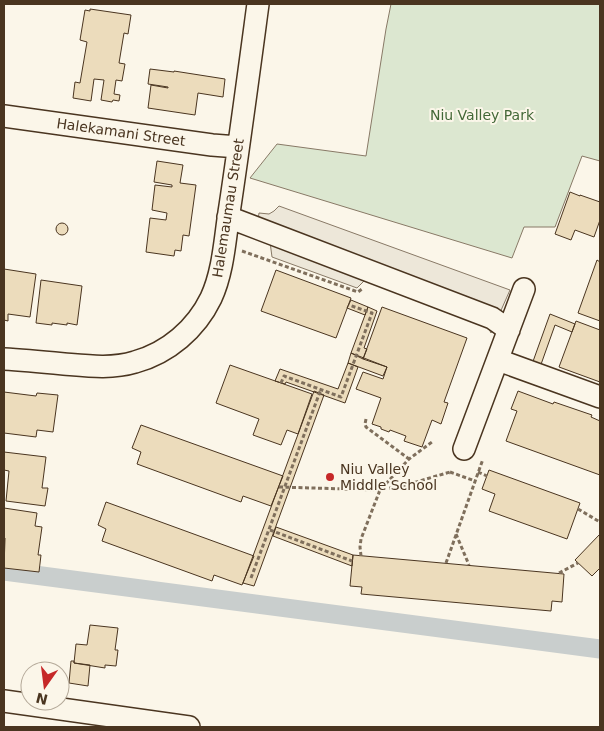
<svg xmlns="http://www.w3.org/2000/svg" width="604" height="731" viewBox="0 0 604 731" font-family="'DejaVu Sans',sans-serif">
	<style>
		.green { fill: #dce7d0; stroke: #887966 }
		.parking { fill: #ede7d9; stroke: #887966 }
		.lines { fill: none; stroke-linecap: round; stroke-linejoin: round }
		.canal { stroke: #c9cecd; stroke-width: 19 }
		.building { fill: #ecdcbc; stroke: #4a3520 }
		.minor-casing { stroke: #4a3520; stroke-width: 24 }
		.path { stroke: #7f6f5c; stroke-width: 3; stroke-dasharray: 4 2.5; stroke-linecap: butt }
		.minor { stroke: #fbf6e9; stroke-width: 21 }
		.poi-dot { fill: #c62828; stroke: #fbf6e9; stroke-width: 2 }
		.labels { text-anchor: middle; stroke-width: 4; stroke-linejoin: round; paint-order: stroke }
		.park-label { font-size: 14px; fill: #436837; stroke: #fbf6e9 }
		.street-label { font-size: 14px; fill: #4a3520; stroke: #fbf6e9 }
		.poi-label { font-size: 14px; fill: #4a3520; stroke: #fbf6e9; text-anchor: start }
	</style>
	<rect width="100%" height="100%" fill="#fbf6e9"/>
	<path class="green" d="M 391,4 L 600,4 L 600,161 L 582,156 L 555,227 L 524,227 L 512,258 L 250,178 L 277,144 L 366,156 L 386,29 Z"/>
	<path class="parking" d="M 279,206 L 510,290 L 491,333 L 488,327 L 366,279 L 357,288 L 272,257 L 270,242 L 256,235 L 259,213 L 269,214 L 274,211 Z"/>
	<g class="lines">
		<path class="canal" d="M 4,571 L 600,649"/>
	</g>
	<path class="building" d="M 90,9 L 131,15 L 128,34 L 124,33 L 119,63 L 125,64 L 122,81 L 116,80 L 114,94 L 120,95 L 119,101 L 113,100 L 112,102 L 101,100 L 104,80 L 94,79 L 91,101 L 73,98 L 75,82 L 80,83 L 87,42 L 80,40 L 85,10 L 90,11 Z
		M 150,69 L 174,72 L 174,71 L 225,79 L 223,97 L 198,93 L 195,115 L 148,108 L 151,85 L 168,88 L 168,87 L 148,84 Z
		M 157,161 L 183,165 L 180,183 L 196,185 L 189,236 L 183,235 L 181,251 L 175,250 L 174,256 L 146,252 L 150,218 L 166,220 L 167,213 L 152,210 L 155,185 L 172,187 L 172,185 L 154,182 Z
		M 570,192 L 580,196 L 580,195 L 600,202 L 600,220 L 594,237 L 575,230 L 571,240 L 555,234 Z
		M56 229a6 6 0 1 1 12 0a6 6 0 1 1-12 0Z
		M 597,260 L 600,262 L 600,321 L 578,313 Z
		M 4,269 L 36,274 L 30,317 L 8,314 L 8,321 L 4,320 Z
		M 276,270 L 351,298 L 336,338 L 261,311 Z
		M 41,280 L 82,286 L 77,325 L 67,323 L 67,325 L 52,323 L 52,325 L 36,323 Z
		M 351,300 L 368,307 L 365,315 L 347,308 Z
		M 368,307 L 377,311 L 364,348 L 367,349 L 363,359 L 351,353 Z
		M 382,307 L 467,338 L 444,402 L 448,403 L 441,424 L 432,420 L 422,447 L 404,441 L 406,436 L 390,430 L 389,432 L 381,429 L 381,427 L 372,424 L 381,398 L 356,389 L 363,372 L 383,379 L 387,367 L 363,359 Z
		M 550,314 L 575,324 L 572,332 L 555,325 L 539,370 L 531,367 Z
		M 576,321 L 600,330 L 600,382 L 559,367 Z
		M 351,353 L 387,367 L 383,376 L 348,363 Z
		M 348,363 L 358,367 L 345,403 L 286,382 L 285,384 L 275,381 L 280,369 L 338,389 Z
		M 230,365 L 312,394 L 298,434 L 287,430 L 281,445 L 253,435 L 259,419 L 216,403 Z
		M 314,391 L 324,395 L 254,586 L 243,583 Z
		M 518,391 L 553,404 L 554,402 L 592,415 L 591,417 L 600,421 L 600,475 L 506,441 L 517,411 L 511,409 Z
		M 4,392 L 36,396 L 37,393 L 58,395 L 53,432 L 37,430 L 36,437 L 4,433 Z
		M 141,425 L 283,476 L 271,506 L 243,496 L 241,502 L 137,464 L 141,452 L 132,448 Z
		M 4,452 L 46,457 L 42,488 L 48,488 L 45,506 L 6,501 L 9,471 L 4,470 Z
		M 489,470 L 580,503 L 567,539 L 489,511 L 495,494 L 482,489 Z
		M 106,502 L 254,556 L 242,585 L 214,575 L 212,581 L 102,541 L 106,529 L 98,525 Z
		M 4,508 L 37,513 L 35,526 L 42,527 L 38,555 L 41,555 L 39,572 L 4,568 L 5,538 L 4,538 Z
		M 276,527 L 353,555 L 352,566 L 273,536 Z
		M 600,534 L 600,568 L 592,576 L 575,560 Z
		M 353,555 L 564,574 L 562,602 L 552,601 L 551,611 L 361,594 L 362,587 L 350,586 Z
		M 90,625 L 118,628 L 115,650 L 118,650 L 116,666 L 105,665 L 105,668 L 74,663 L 76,644 L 87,645 Z
		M 71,661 L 74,661 L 74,663 L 90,665 L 88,686 L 69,683 Z"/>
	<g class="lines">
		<defs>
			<path id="minor" d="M 4,116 L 212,145 L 238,147
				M 228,217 L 492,318 L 509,330
				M 4,359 C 24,360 44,362 64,364 C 88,366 112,369 135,362 C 168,353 196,329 211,298 C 224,270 225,236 230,206 C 240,139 249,71 258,4
				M 498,360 L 600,397
				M 464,449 L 524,289
				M 4,701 L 189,727"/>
		</defs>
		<use href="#minor" class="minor-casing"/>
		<path class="path" d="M 242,251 L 358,292 L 362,289
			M 281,383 L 284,376 L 341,397 L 372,313 L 349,305
			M 366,419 L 365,424 L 366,427 L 409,459
			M 450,472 L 475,481
			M 478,472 L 487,476
			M 279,487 L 380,490 L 406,485 L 450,472 L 449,474
			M 578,509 L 600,522
			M 270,530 L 352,561
			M 456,534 L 469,565
			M 361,556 L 360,547 L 361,539 L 380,490 L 409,459 L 432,442
			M 446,563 L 483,459
			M 559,573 L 578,563
			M 251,578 L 321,389"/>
		<use href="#minor" class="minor"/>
	</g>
	<circle class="poi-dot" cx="330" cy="477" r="5"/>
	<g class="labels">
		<g class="park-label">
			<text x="482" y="120">Niu Valley Park</text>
		</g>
		<g class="street-label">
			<text transform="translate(121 132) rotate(8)" y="5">Halekamani Street</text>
			<text transform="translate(228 208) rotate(-81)" y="5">Halemaumau Street</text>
		</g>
		<g class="poi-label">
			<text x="340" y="474">Niu Valley<tspan x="340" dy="16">Middle School</tspan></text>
		</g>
	</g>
	<rect width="604" height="731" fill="none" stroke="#4a3520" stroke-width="10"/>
	<g transform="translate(45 686) rotate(194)"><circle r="24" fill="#fbf6e9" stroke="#b4a999"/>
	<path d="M0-4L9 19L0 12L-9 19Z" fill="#c62828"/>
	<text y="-8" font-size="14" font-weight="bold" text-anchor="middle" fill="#4a3520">N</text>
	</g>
</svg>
